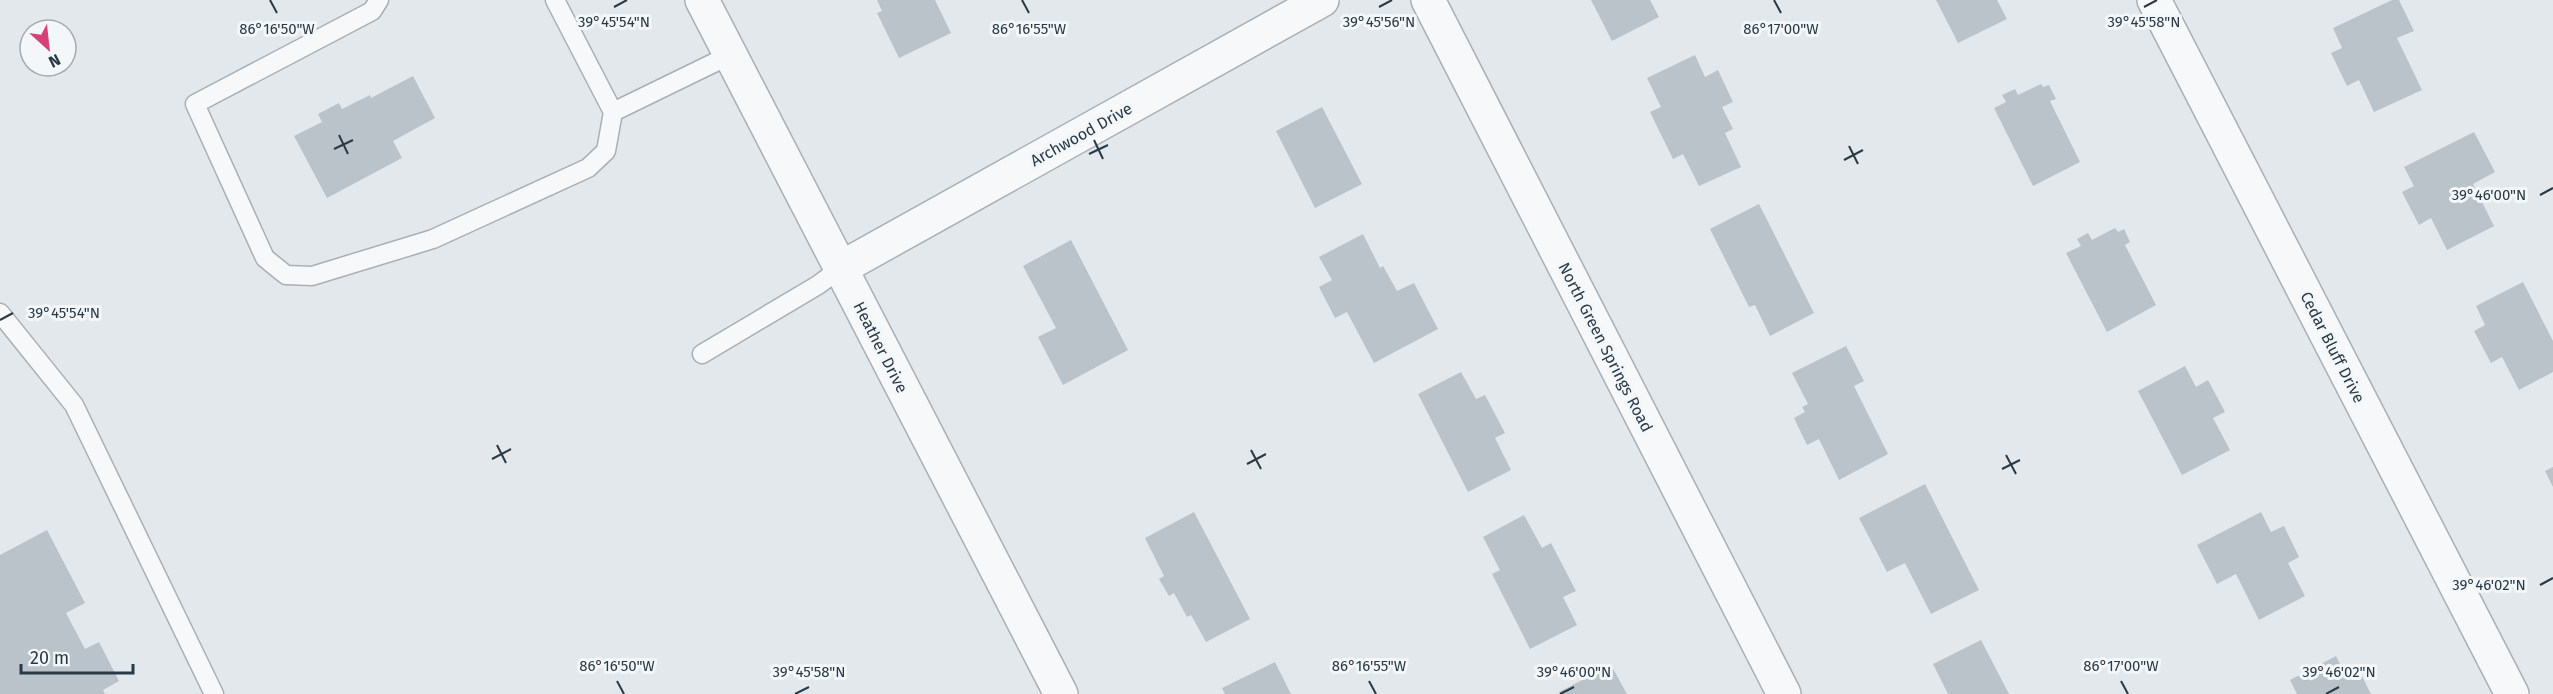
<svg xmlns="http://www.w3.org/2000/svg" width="2553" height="694" viewBox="0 0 2553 694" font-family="'Fira Sans',sans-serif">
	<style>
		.building { fill: #bac3ca }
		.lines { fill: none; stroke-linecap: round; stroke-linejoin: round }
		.lane-casing { stroke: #a7b0b7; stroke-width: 21 }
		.street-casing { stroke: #a7b0b7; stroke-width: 36 }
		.lane { stroke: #f6f8fa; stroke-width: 18 }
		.street { stroke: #f6f8fa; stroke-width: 33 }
		.ticks { fill: none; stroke: #293946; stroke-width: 2 }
		.labels { text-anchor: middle; stroke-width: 6; stroke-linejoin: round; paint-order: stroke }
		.street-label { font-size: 16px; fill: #293946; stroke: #f3f7f9 }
		.ticks-label { font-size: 15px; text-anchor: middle; fill: #293946; stroke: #f3f7f9; stroke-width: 6; stroke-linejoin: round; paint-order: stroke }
	</style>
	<rect width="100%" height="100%" fill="#e3e8ec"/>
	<path class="building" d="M 877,0 L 935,0 L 951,33 L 899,58 L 877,13 L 882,11 Z
		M 1591,0 L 1650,0 L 1659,17 L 1612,41 Z
		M 1936,0 L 1997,0 L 2007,19 L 1958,43 Z
		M 2392,0 L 2399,0 L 2414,31 L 2397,38 L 2422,90 L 2374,112 L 2359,80 L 2347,86 L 2331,53 L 2342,48 L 2333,28 Z
		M 1695,55 L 1705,77 L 1718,70 L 1733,102 L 1722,107 L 1733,129 L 1725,133 L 1741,167 L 1699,186 L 1683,154 L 1673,159 L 1650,112 L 1661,107 L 1647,78 Z
		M 413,76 L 435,118 L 393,141 L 402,158 L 327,198 L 294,136 L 322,122 L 318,114 L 339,103 L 342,109 L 370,95 L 371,98 Z
		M 2041,84 L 2043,87 L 2049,85 L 2056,99 L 2050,101 L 2080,162 L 2033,186 L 1994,108 L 2006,102 L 2002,95 L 2015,89 L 2018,95 Z
		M 1322,107 L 1362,184 L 1315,208 L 1276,131 Z
		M 2474,132 L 2495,172 L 2473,184 L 2494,226 L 2447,250 L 2431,218 L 2419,225 L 2402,192 L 2414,186 L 2404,167 Z
		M 1759,204 L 1814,313 L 1770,336 L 1755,305 L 1749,307 L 1710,229 Z
		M 2115,228 L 2118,232 L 2124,229 L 2130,242 L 2125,245 L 2156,305 L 2107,332 L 2066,253 L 2081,246 L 2077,239 L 2088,233 L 2092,240 Z
		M 1363,234 L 1380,268 L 1383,266 L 1397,291 L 1414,283 L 1438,329 L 1374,363 L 1347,312 L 1335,318 L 1319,287 L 1332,280 L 1319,257 Z
		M 1071,240 L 1128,350 L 1063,385 L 1038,337 L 1056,328 L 1023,266 Z
		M 2523,282 L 2553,341 L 2553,372 L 2519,390 L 2502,357 L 2491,363 L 2474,331 L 2485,325 L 2476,306 Z
		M 1846,346 L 1864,381 L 1854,386 L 1888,454 L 1839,480 L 1819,439 L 1807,445 L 1794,418 L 1805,412 L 1802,407 L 1808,404 L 1792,373 Z
		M 2185,366 L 2196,387 L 2208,380 L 2225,412 L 2213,418 L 2230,450 L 2182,475 L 2138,391 Z
		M 1461,372 L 1476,399 L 1485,395 L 1505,433 L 1495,438 L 1511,470 L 1468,492 L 1418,394 Z
		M 2553,467 L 2553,487 L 2545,471 Z
		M 1925,484 L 1979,590 L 1931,614 L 1905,563 L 1887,572 L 1859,518 Z
		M 1194,512 L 1250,619 L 1206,642 L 1191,615 L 1187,617 L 1174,593 L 1169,596 L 1159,579 L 1164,576 L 1145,538 Z
		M 2261,512 L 2271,532 L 2284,526 L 2299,557 L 2288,563 L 2305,596 L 2259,620 L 2236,574 L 2217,584 L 2197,545 Z
		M 1524,515 L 1542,548 L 1551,543 L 1576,591 L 1563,597 L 1577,625 L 1530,649 L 1492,574 L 1500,570 L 1483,537 Z
		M 47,530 L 85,603 L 66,613 L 85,649 L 99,642 L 119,681 L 103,690 L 105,694 L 0,694 L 0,555 Z
		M 1981,640 L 2009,694 L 1948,694 L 1933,664 Z
		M 2336,656 L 2347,679 L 2360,672 L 2371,694 L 2297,694 L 2290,680 Z
		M 1275,662 L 1291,694 L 1225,694 L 1222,688 Z
		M 1611,665 L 1627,694 L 1560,694 L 1559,692 Z"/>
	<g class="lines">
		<defs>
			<path id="lane" d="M 379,0 L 372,11 L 195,104 L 265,258 L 286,275 L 312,276 L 433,239 L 588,168 L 606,151 L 613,112
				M 555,0 L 613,112 L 730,55
				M 0,313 L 74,405 L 214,694
				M 702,354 L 818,285 L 841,268"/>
			<path id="street" d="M 702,0 L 1061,694
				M 1428,0 L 1784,694
				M 2154,0 L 2512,694
				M 841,268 L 1322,0"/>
		</defs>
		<use href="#lane" class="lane-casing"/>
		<use href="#street" class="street-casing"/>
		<use href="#lane" class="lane"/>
		<use href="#street" class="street"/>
	</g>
	<path class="ticks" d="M 270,0 L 277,13M 1022,0 L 1029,13M 1774,0 L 1781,13M 614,7 L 627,0M 1379,7 L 1392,0M 2144,7 L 2157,0M 339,135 L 348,154M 1094,140 L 1103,159M 1849,146 L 1858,164M 334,149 L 353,140M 1089,154 L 1108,145M 1844,160 L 1863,150M 2540,195 L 2553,188M 0,320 L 13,313M 497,445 L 506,463M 1251,450 L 1261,469M 2006,455 L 2016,474M 492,459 L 511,449M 1247,464 L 1266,454M 2002,469 L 2020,460M 2540,585 L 2553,578M 617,681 L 624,694M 1369,681 L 1376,694M 2121,681 L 2128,694M 795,694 L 809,687M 1560,694 L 1574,687M 2326,694 L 2339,687"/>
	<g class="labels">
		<g class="street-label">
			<text transform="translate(1081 134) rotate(-29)" y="6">Archwood Drive</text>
			<text transform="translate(881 347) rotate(63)" y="6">Heather Drive</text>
			<text transform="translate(1606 347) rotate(63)" y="6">North Green Springs Road</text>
			<text transform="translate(2333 347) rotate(63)" y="6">Cedar Bluff Drive</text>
		</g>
	</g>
	<g class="ticks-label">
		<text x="614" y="27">39°45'54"N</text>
		<text x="1379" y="27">39°45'56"N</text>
		<text x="2144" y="27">39°45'58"N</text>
		<text x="277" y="34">86°16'50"W</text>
		<text x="1029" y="34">86°16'55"W</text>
		<text x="1781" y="34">86°17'00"W</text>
		<text x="2489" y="200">39°46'00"N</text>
		<text x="64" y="318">39°45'54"N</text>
		<text x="2489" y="590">39°46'02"N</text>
		<text x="617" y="671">86°16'50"W</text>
		<text x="1369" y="671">86°16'55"W</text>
		<text x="2121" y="671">86°17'00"W</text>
		<text x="809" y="677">39°45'58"N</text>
		<text x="1574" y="677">39°46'00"N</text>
		<text x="2339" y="677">39°46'02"N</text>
	</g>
	<g transform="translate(48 48) rotate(153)"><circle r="28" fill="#f3f7f9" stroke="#a2abb1" stroke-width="1.5"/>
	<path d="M0-4.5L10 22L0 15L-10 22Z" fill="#d84175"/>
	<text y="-9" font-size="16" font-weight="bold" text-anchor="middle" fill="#293946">N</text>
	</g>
	<path d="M21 664v9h112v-9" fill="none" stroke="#293946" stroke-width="3"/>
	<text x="30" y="664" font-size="18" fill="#293946" stroke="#f3f7f9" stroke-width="4.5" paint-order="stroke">20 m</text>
</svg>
